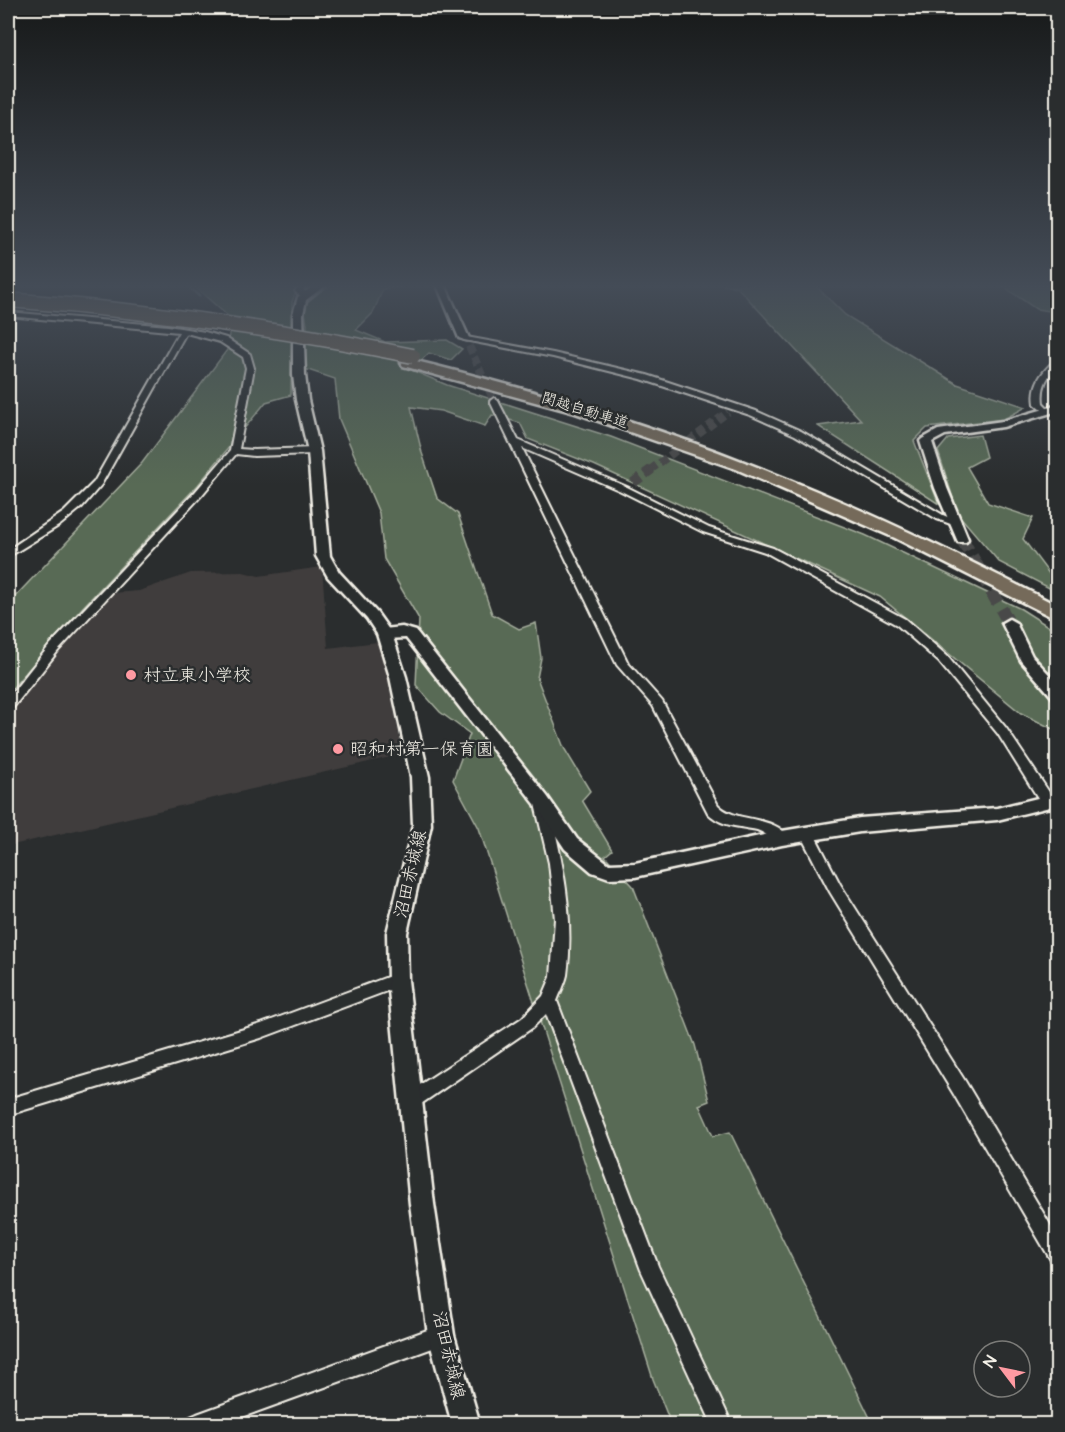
<svg xmlns="http://www.w3.org/2000/svg" width="1065" height="1432" viewBox="0 0 1065 1432" font-family="'Architects Daughter','Klee One',sans-serif">
	<style>
		.built { fill: #403d3d }
		.green { fill: #596a54; stroke: #a6ae9e; stroke-width: 1.5 }
		.lines { fill: none; stroke-linecap: round; stroke-linejoin: round }
		.stream { stroke: #8d9c9f; stroke-width: 3 }
		.minor-tunnel-far1 { stroke: #484a4a; stroke-width: 8; stroke-dasharray: 8 4; stroke-linecap: butt }
		.minor-tunnel { stroke: #484a4a; stroke-width: 10; stroke-dasharray: 10 5; stroke-linecap: butt }
		.tertiary-tunnel { stroke: #484a4a; stroke-width: 13; stroke-dasharray: 13 7; stroke-linecap: butt }
		.minor-casing { stroke: #f4f1e8; stroke-width: 4 }
		.tertiary-casing { stroke: #f4f1e8; stroke-width: 5 }
		.secondary-casing { stroke: #f4f1e8; stroke-width: 5 }
		.motorway-casing { stroke: #f4f1e8; stroke-width: 5 }
		.minor { fill: #2a2d2e; fill-rule: evenodd }
		.tertiary { fill: #2a2d2e; fill-rule: evenodd }
		.secondary { fill: #2a2d2e; fill-rule: evenodd }
		.motorway { fill: #746a5a; fill-rule: evenodd }
		.motorway-bridge-casing { stroke: #f4f1e8; stroke-width: 17; stroke-linecap: butt }
		.motorway-bridge { stroke: #746a5a; stroke-width: 14 }
		.poi-dot { fill: #ff9aa2; stroke: #2a2d2e; stroke-width: 2 }
		.labels { text-anchor: middle; stroke-width: 5; stroke-linejoin: round; paint-order: stroke }
		.far-street-label { font-size: 15px; fill: #f4f1e8; stroke: #2a2d2e }
		.poi-label { font-size: 18px; fill: #f4f1e8; stroke: #2a2d2e; text-anchor: start }
		.street-label { font-size: 18px; fill: #f4f1e8; stroke: #2a2d2e }
	</style>
	<rect width="100%" height="100%" fill="#2a2d2e"/>
	<filter id="ink" filterUnits="userSpaceOnUse"><feTurbulence type="fractalNoise" baseFrequency=".0167" numOctaves="2"/><feDisplacementMap in="SourceGraphic" scale="12" xChannelSelector="R" yChannelSelector="G"/><feConvolveMatrix kernelMatrix="1 2 1 2 8 2 1 2 1" color-interpolation-filters="sRGB"/></filter>
	<g filter="url(#ink)">
		<path class="built" d="M 322,567 L 328,648 L 378,642 L 383,654 L 403,754 L 8,846 L 8,716 L 48,663 L 108,596 L 113,593 L 139,591 L 191,573 L 243,572 L 259,576 Z"/>
		<path class="green" d="M 193,285 L 298,285 L 292,302 L 291,395 L 266,402 L 198,485 L 82,608 L 8,693 L 8,604 L 142,463 L 227,350 L 231,319 Z
			M 333,285 L 401,285 L 401,287 L 383,289 L 373,313 L 356,330 L 385,342 L 447,340 L 462,349 L 451,360 L 429,353 L 411,370 L 447,385 L 611,437 L 865,535 L 1021,609 L 1057,632 L 1057,731 L 1021,713 L 880,597 L 594,465 L 528,439 L 520,423 L 492,415 L 485,426 L 441,411 L 411,407 L 422,453 L 437,498 L 458,514 L 492,614 L 519,629 L 536,623 L 541,658 L 537,678 L 564,748 L 590,791 L 582,800 L 612,850 L 605,856 L 633,886 L 695,1045 L 709,1101 L 699,1105 L 713,1136 L 730,1132 L 873,1424 L 671,1424 L 653,1379 L 479,828 L 453,780 L 470,734 L 440,712 L 416,685 L 419,619 L 384,559 L 379,513 L 339,419 L 335,379 L 305,369 L 307,325 L 304,305 L 321,291 Z
			M 723,285 L 815,285 L 845,315 L 957,384 L 1026,407 L 1004,419 L 927,428 L 914,441 L 939,504 L 818,426 L 861,420 L 737,287 Z
			M 1001,285 L 1057,285 L 1057,312 L 1036,309 Z
			M 980,435 L 986,457 L 967,467 L 988,503 L 1033,518 L 1023,539 L 1050,575 L 1057,580 L 1057,592 L 999,562 L 958,514 L 938,451 L 948,439 Z"/>
		<g class="lines">
			<path class="stream" d="M 187,285 L 199,296"/>
			<path class="minor-tunnel-far1" d="M 469,346 L 494,401
				M 650,470 L 728,412"/>
			<path class="minor-tunnel" d="M 633,483 L 652,469"/>
			<path class="tertiary-tunnel" d="M 962,539 L 1009,623"/>
			<defs>
				<path id="minor" d="M 300,285 L 307,285 L 303,290 L 309,293 L 309,297 C 304,298 298,295 295,291 Z
					M 8,312 L 168,326 L 205,332 L 226,338 L 250,354 L 254,368 L 239,449 L 254,450 L 314,448 L 318,451 L 314,454 L 254,456 L 236,454 L 201,496 L 58,651 L 12,709 L 8,710 L 8,698 L 50,645 L 195,492 L 230,451 L 246,368 L 243,357 L 220,342 L 186,333 L 101,485 L 82,507 L 60,525 L 8,557 L 8,550 L 64,512 L 94,482 L 179,332 L 8,316 Z
					M 461,336 L 553,353 L 647,375 L 756,411 L 801,431 L 943,515 L 961,523 L 956,526 L 937,519 L 795,435 L 750,415 L 641,379 L 553,357 L 464,340 L 460,338 Z
					M 1055,360 L 1058,360 L 1058,366 C 1046,377 1041,387 1043,403 L 1050,410 L 1046,413 L 1035,404 C 1032,384 1041,373 1055,360 Z
					M 494,398 L 498,401 L 518,440 L 627,487 L 709,528 L 773,548 L 905,619 L 947,656 L 1006,728 L 1053,798 L 1054,802 L 1053,806 L 1043,806 L 998,734 L 939,662 L 897,625 L 765,552 L 703,532 L 621,491 L 522,448 L 628,663 L 662,701 L 718,805 C 737,824 774,814 789,838 L 787,842 L 782,843 C 773,840 766,833 757,830 C 739,826 722,827 708,813 L 653,706 L 617,665 L 490,401 Z
					M 542,799 L 547,800 L 549,804 C 562,860 575,917 567,975 C 565,984 560,993 557,1001 L 658,1266 L 732,1424 L 712,1424 L 641,1270 L 546,1014 L 532,1028 L 418,1106 L 412,1108 L 406,1106 L 404,1100 L 406,1094 L 522,1018 L 543,996 L 551,977 L 555,919 L 549,863 L 535,804 L 537,800 Z
					M 807,829 L 812,830 L 840,884 L 965,1081 L 1058,1238 L 1058,1265 L 1052,1262 L 953,1093 L 830,892 L 800,834 L 802,830 Z
					M 398,973 L 403,975 L 406,980 L 403,985 L 261,1038 L 8,1115 L 8,1099 L 261,1024 Z
					M 441,1325 L 448,1328 L 451,1335 L 448,1342 L 441,1345 L 223,1424 L 187,1424 L 190,1417 L 197,1414 Z"/>
				<path id="tertiary" d="M 437,285 L 445,285 L 469,338 L 467,340 L 459,338 Z
					M 1058,405 L 1058,411 L 1003,427 L 945,435 L 932,442 L 947,488 L 968,539 L 966,542 L 958,542 L 935,488 L 920,441 L 922,439 L 938,430 L 1003,421 Z
					M 1009,619 L 1016,623 L 1032,656 L 1058,684 L 1058,699 L 1053,698 L 1021,661 L 1002,623 Z
					M 402,627 L 416,631 L 547,796 L 577,839 L 609,864 L 635,863 L 782,831 L 860,818 L 997,808 L 1058,793 L 1058,805 L 997,820 L 860,832 L 782,845 L 635,877 L 609,878 L 592,872 L 565,849 L 535,804 L 406,638 L 384,639 L 377,634 L 384,629 Z"/>
				<path id="secondary" d="M 315,285 L 326,285 L 306,300 L 303,314 L 305,375 L 308,400 L 320,451 L 330,556 L 339,572 L 377,613 L 392,634 L 406,677 L 429,777 L 431,825 L 407,933 L 408,980 L 434,1204 L 454,1335 L 480,1424 L 452,1424 L 428,1335 L 410,1204 L 388,980 L 387,933 L 413,825 L 411,777 L 390,677 L 377,634 L 367,619 L 328,577 L 316,556 L 308,451 L 296,400 L 293,375 L 293,314 L 298,297 Z"/>
				<path id="motorway" d="M 408,359 C 523,387 637,420 747,463 C 854,504 956,553 1058,606 L 1058,620 L 895,538 L 736,469 L 572,412 L 403,366 L 401,363 Z"/>
			</defs>
			<use href="#minor" class="minor-casing"/>
			<use href="#tertiary" class="tertiary-casing"/>
			<use href="#secondary" class="secondary-casing"/>
			<use href="#motorway" class="motorway-casing"/>
			<use href="#minor" class="minor"/>
			<use href="#tertiary" class="tertiary"/>
			<use href="#secondary" class="secondary"/>
			<use href="#motorway" class="motorway"/>
			<defs>
				<path id="motorway-bridge" d="M 8,300 C 145,310 279,329 413,356"/>
			</defs>
			<use href="#motorway-bridge" class="motorway-bridge-casing"/>
			<use href="#motorway-bridge" class="motorway-bridge"/>
		</g>
	</g>
	<linearGradient id="sky" x2="0" y2="1"><stop stop-color="#171919"/><stop offset="0.59" stop-color="#444c57"/><stop offset="1" stop-color="#444c57" stop-opacity="0"/></linearGradient>
	<rect width="1065" height="485" fill="url(#sky)"/>
	<g class="poi-dot">
		<circle cx="131" cy="675" r="6"/>
		<circle cx="338" cy="749" r="6"/>
	</g>
	<g class="labels">
		<g class="far-street-label">
			<text transform="translate(585 410) rotate(17)" y="5">関越自動車道</text>
		</g>
		<g class="poi-label">
			<text x="143" y="681">村立東小学校</text>
			<text x="350" y="755">昭和村第一保育園</text>
		</g>
		<g class="street-label">
			<text transform="translate(410 874) rotate(-77)" y="6">沼田赤城線</text>
			<text transform="translate(449 1355) rotate(77)" y="6">沼田赤城線</text>
		</g>
	</g>
	<rect width="1065" height="1432" fill="none" stroke="#2a2d2e" stroke-width="30"/>
	<rect x="15" y="15" width="1035" height="1402" fill="none" stroke="#f4f1e8" stroke-width="2" filter="url(#ink)"/>
	<g transform="translate(1002 1369) rotate(302)"><circle r="28" fill="#2a2d2e" stroke="#7b7b78" stroke-width="1.5"/>
	<path d="M0-4.5L10 22L0 15L-10 22Z" fill="#ff9aa2"/>
	<text y="-9" font-size="16" font-weight="bold" text-anchor="middle" fill="#f4f1e8">N</text>
	</g>
</svg>
